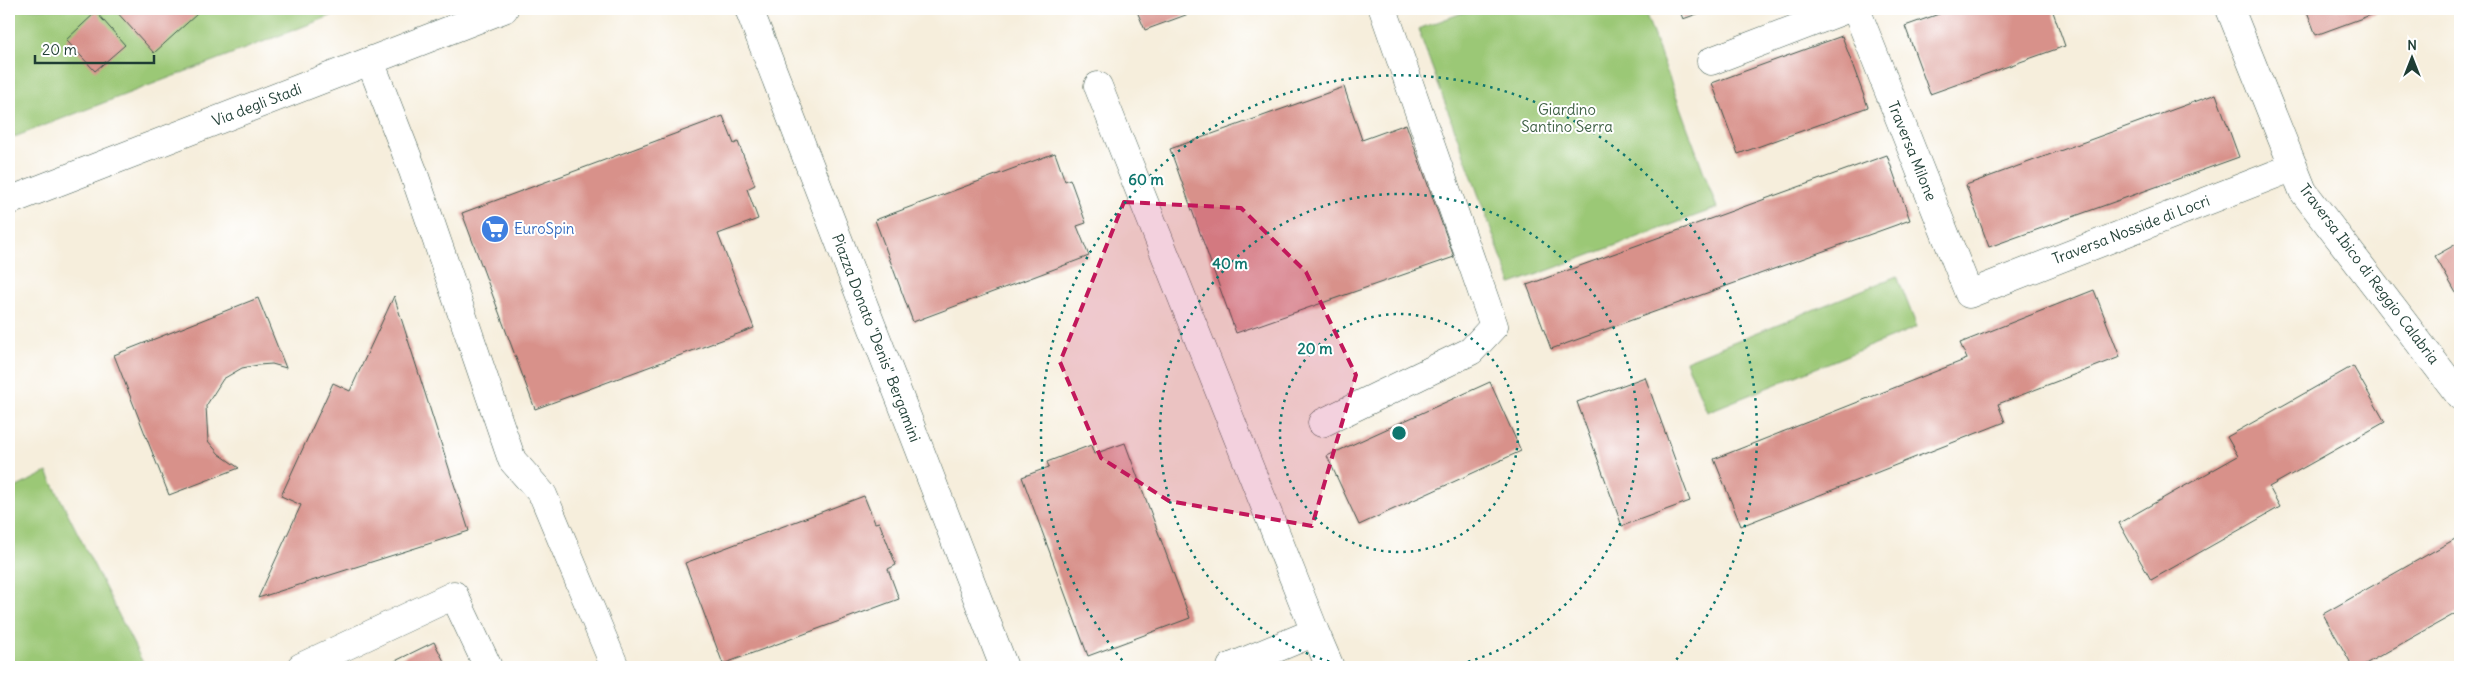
<svg xmlns="http://www.w3.org/2000/svg" width="2469" height="676" viewBox="0 0 2469 676" font-family="Delius,sans-serif">
	<style>
		.green { fill: #9bc876; stroke: #5d8255 }
		.building { fill: #d8918a }
		.lines { fill: none; stroke-linecap: round; stroke-linejoin: round }
		.minor-casing { stroke: #3f584d; stroke-width: 29 }
		.tertiary-casing { stroke: #3f584d; stroke-width: 29 }
		.minor { stroke: #fff; stroke-width: 28 }
		.tertiary { stroke: #fff; stroke-width: 28 }
		.marked { fill: #c2185b; fill-opacity: 0.2; stroke: #c2185b; stroke-width: 4; stroke-dasharray: 10 6; stroke-linejoin: round }
		.ring { fill: none; stroke: #0f766e; stroke-width: 2.5; stroke-dasharray: 2.5 5 }
		.labels { text-anchor: middle; stroke-width: 4; stroke-linejoin: round; paint-order: stroke }
		.street-label { font-size: 15px; fill: #1f3d34; stroke: #fff }
		.park-label { font-size: 15px; fill: #3e6044; stroke: #fff }
		.shop-label { font-size: 15px; fill: #366cbe; stroke: #fff; text-anchor: start }
		.centre { fill: #0f766e; stroke: #fff; stroke-width: 2.5 }
		.ring-label { font-size: 15px; text-anchor: middle; font-weight: bold; fill: #0f766e; stroke: #fff; stroke-width: 4; stroke-linejoin: round; paint-order: stroke }
	</style>
	<rect width="100%" height="100%" fill="#fff"/>
	<filter id="ink" filterUnits="userSpaceOnUse"><feTurbulence type="fractalNoise" baseFrequency=".02" numOctaves="2"/><feDisplacementMap in="SourceGraphic" scale="10" xChannelSelector="R" yChannelSelector="G"/><feConvolveMatrix kernelMatrix="1 2 1 2 8 2 1 2 1" color-interpolation-filters="sRGB"/></filter>
	<filter id="wash" filterUnits="userSpaceOnUse"><feTurbulence type="fractalNoise" baseFrequency=".0096" numOctaves="4" result="noise"/><feDisplacementMap in="SourceGraphic" scale="20" xChannelSelector="R" yChannelSelector="G"/><feGaussianBlur stdDeviation="1.12" result="paint"/><feColorMatrix in="noise" values="0 0 0 0 0 0 0 0 0 0 0 0 0 0 0 0 0 1.4 0 .05"/><feComposite in="paint" operator="in"/></filter>
	<g filter="url(#wash)">
		<rect width="100%" height="100%" fill="#f6eedc"/>
		<path class="green" d="M 9,9 L 349,9 L 9,139 Z
			M 1473,9 L 1644,9 L 1717,208 L 1511,284 L 1418,29 Z
			M 1897,276 L 1917,327 L 1707,412 L 1686,361 Z
			M 47,472 L 145,667 L 9,667 L 9,491 Z"/>
		<g id="blocks">
			<path class="building" d="M 114,9 L 192,9 L 197,14 L 154,53 Z
				M 1136,9 L 1202,9 L 1145,30 Z
				M 1679,9 L 1711,9 L 1683,19 Z
				M 1953,9 L 2052,9 L 2065,46 L 1930,94 L 1905,26 Z
				M 2306,9 L 2387,9 L 2316,35 Z
				M 96,12 L 125,45 L 95,71 L 66,40 Z
				M 1842,36 L 1868,107 L 1738,154 L 1712,83 Z
				M 1344,87 L 1362,140 L 1406,124 L 1454,257 L 1236,333 L 1170,149 Z
				M 2216,94 L 2239,157 L 1989,247 L 1966,185 Z
				M 723,116 L 734,144 L 738,142 L 755,185 L 747,189 L 758,219 L 718,234 L 754,328 L 535,409 L 462,213 Z
				M 1055,153 L 1065,181 L 1070,179 L 1086,223 L 1077,226 L 1089,256 L 913,322 L 875,220 Z
				M 1887,155 L 1910,220 L 1551,349 L 1527,285 Z
				M 2460,242 L 2460,300 L 2435,256 Z
				M 2094,290 L 2120,357 L 1998,404 L 2005,422 L 1741,526 L 1714,459 L 1967,359 L 1960,343 Z
				M 394,296 L 469,531 L 258,598 L 301,505 L 281,496 L 333,383 L 350,391 Z
				M 258,298 L 286,368 L 272,364 L 258,365 L 242,368 L 223,379 L 206,406 L 208,441 L 219,454 L 239,468 L 169,495 L 114,355 Z
				M 2353,366 L 2385,422 L 2269,487 L 2280,507 L 2151,580 L 2119,523 L 2238,456 L 2227,437 Z
				M 1645,377 L 1690,501 L 1622,526 L 1577,402 Z
				M 1490,382 L 1521,451 L 1359,525 L 1327,456 Z
				M 1125,443 L 1190,618 L 1088,656 L 1022,477 L 1049,467 L 1047,462 L 1091,445 L 1094,454 Z
				M 864,496 L 875,523 L 879,522 L 896,565 L 888,569 L 899,599 L 723,664 L 685,563 Z
				M 2455,539 L 2460,548 L 2460,611 L 2360,667 L 2353,667 L 2323,614 Z
				M 434,642 L 447,667 L 383,667 Z"/>
		</g>
	</g>
	<g filter="url(#ink)">
		<use href="#blocks" fill-opacity="0" stroke="#3f584d" stroke-width="1"/>
		<g class="lines">
			<defs>
				<path id="minor" d="M 749,9 L 1004,667
					M 1856,9 L 1969,294 L 2294,167
					M 2230,9 L 2303,191 L 2460,396
					M 370,61 L 413,171 L 512,460 L 543,495 L 615,667
					M 1711,61 L 1847,9
					M 1098,86 L 1315,632
					M 1322,423 L 1471,351 L 1494,326 L 1383,9
					M 301,667 L 454,595 L 488,667
					M 1231,667 L 1315,632 L 1330,667"/>
				<path id="tertiary" d="M 9,201 L 504,9"/>
			</defs>
			<use href="#minor" class="minor-casing"/>
			<use href="#tertiary" class="tertiary-casing"/>
			<use href="#minor" class="minor"/>
			<use href="#tertiary" class="tertiary"/>
		</g>
	</g>
	<path class="marked" d="M 1124,202 L 1241,208 L 1306,272 L 1356,375 L 1312,526 L 1169,501 L 1101,458 L 1060,362 Z"/>
	<g class="ring">
		<circle cx="1399" cy="433" r="119"/>
		<path d="M1351 667A239 239 0 1 1 1447 667"/>
		<path d="M1127 666A358 358 0 1 1 1671 666"/>
	</g>
	<defs>
		<symbol id="supermarket-disc" viewBox="-11 -11 22 22"><circle r="9.5" fill="#3f7fe0" stroke="#fff"/><path d="M-6-5.5h2.5l.6 2H6L4.5 2H-2.5L-4.4-4H-6ZM-1.5 3.2a1.3 1.3 0 1 0 .1 0ZM3 3.2a1.3 1.3 0 1 0 .1 0Z" fill="#fff"/></symbol>
	</defs>
	<g fill-rule="evenodd">
		<use href="#supermarket-disc" x="479" y="213" width="32" height="32"/>
	</g>
	<g class="labels">
		<g class="street-label">
			<text transform="translate(257 105) rotate(-21)" y="5">Via degli Stadi</text>
			<text transform="translate(1912 151) rotate(68)" y="5">Traversa Milone</text>
			<text transform="translate(2131 230) rotate(-21)" y="5">Traversa Nosside di Locri</text>
			<text transform="translate(2369 274) rotate(53)" y="5">Traversa Ibico di Reggio Calabria</text>
			<text transform="translate(876 338) rotate(69)" y="5">Piazza Donato "Denis" Bergamini</text>
		</g>
		<g class="park-label">
			<text x="1567" y="115">Giardino<tspan x="1567" dy="17">Santino Serra</tspan></text>
		</g>
		<g class="shop-label">
			<text x="514" y="234">EuroSpin</text>
		</g>
	</g>
	<circle cx="1399" cy="433" r="8" class="centre"/>
	<g class="ring-label">
		<text x="1146" y="185">60 m</text>
		<text x="1230" y="269">40 m</text>
		<text x="1315" y="354">20 m</text>
	</g>
	<rect width="2469" height="676" fill="none" stroke="#fff" stroke-width="30"/>
	<g transform="translate(2412 58)" stroke="#ffffff" stroke-width="4" paint-order="stroke">
	<path d="M0-4L9 19L0 12L-9 19Z" fill="#1f3d34"/>
	<text y="-8" font-size="14" font-weight="bold" text-anchor="middle" fill="#1f3d34">N</text>
	</g>
	<path d="M35 55v8h119v-8" fill="none" stroke="#1f3d34" stroke-width="2.5"/>
	<text x="42" y="55" font-size="15" fill="#1f3d34" stroke="#ffffff" stroke-width="4" paint-order="stroke">20 m</text>
</svg>
